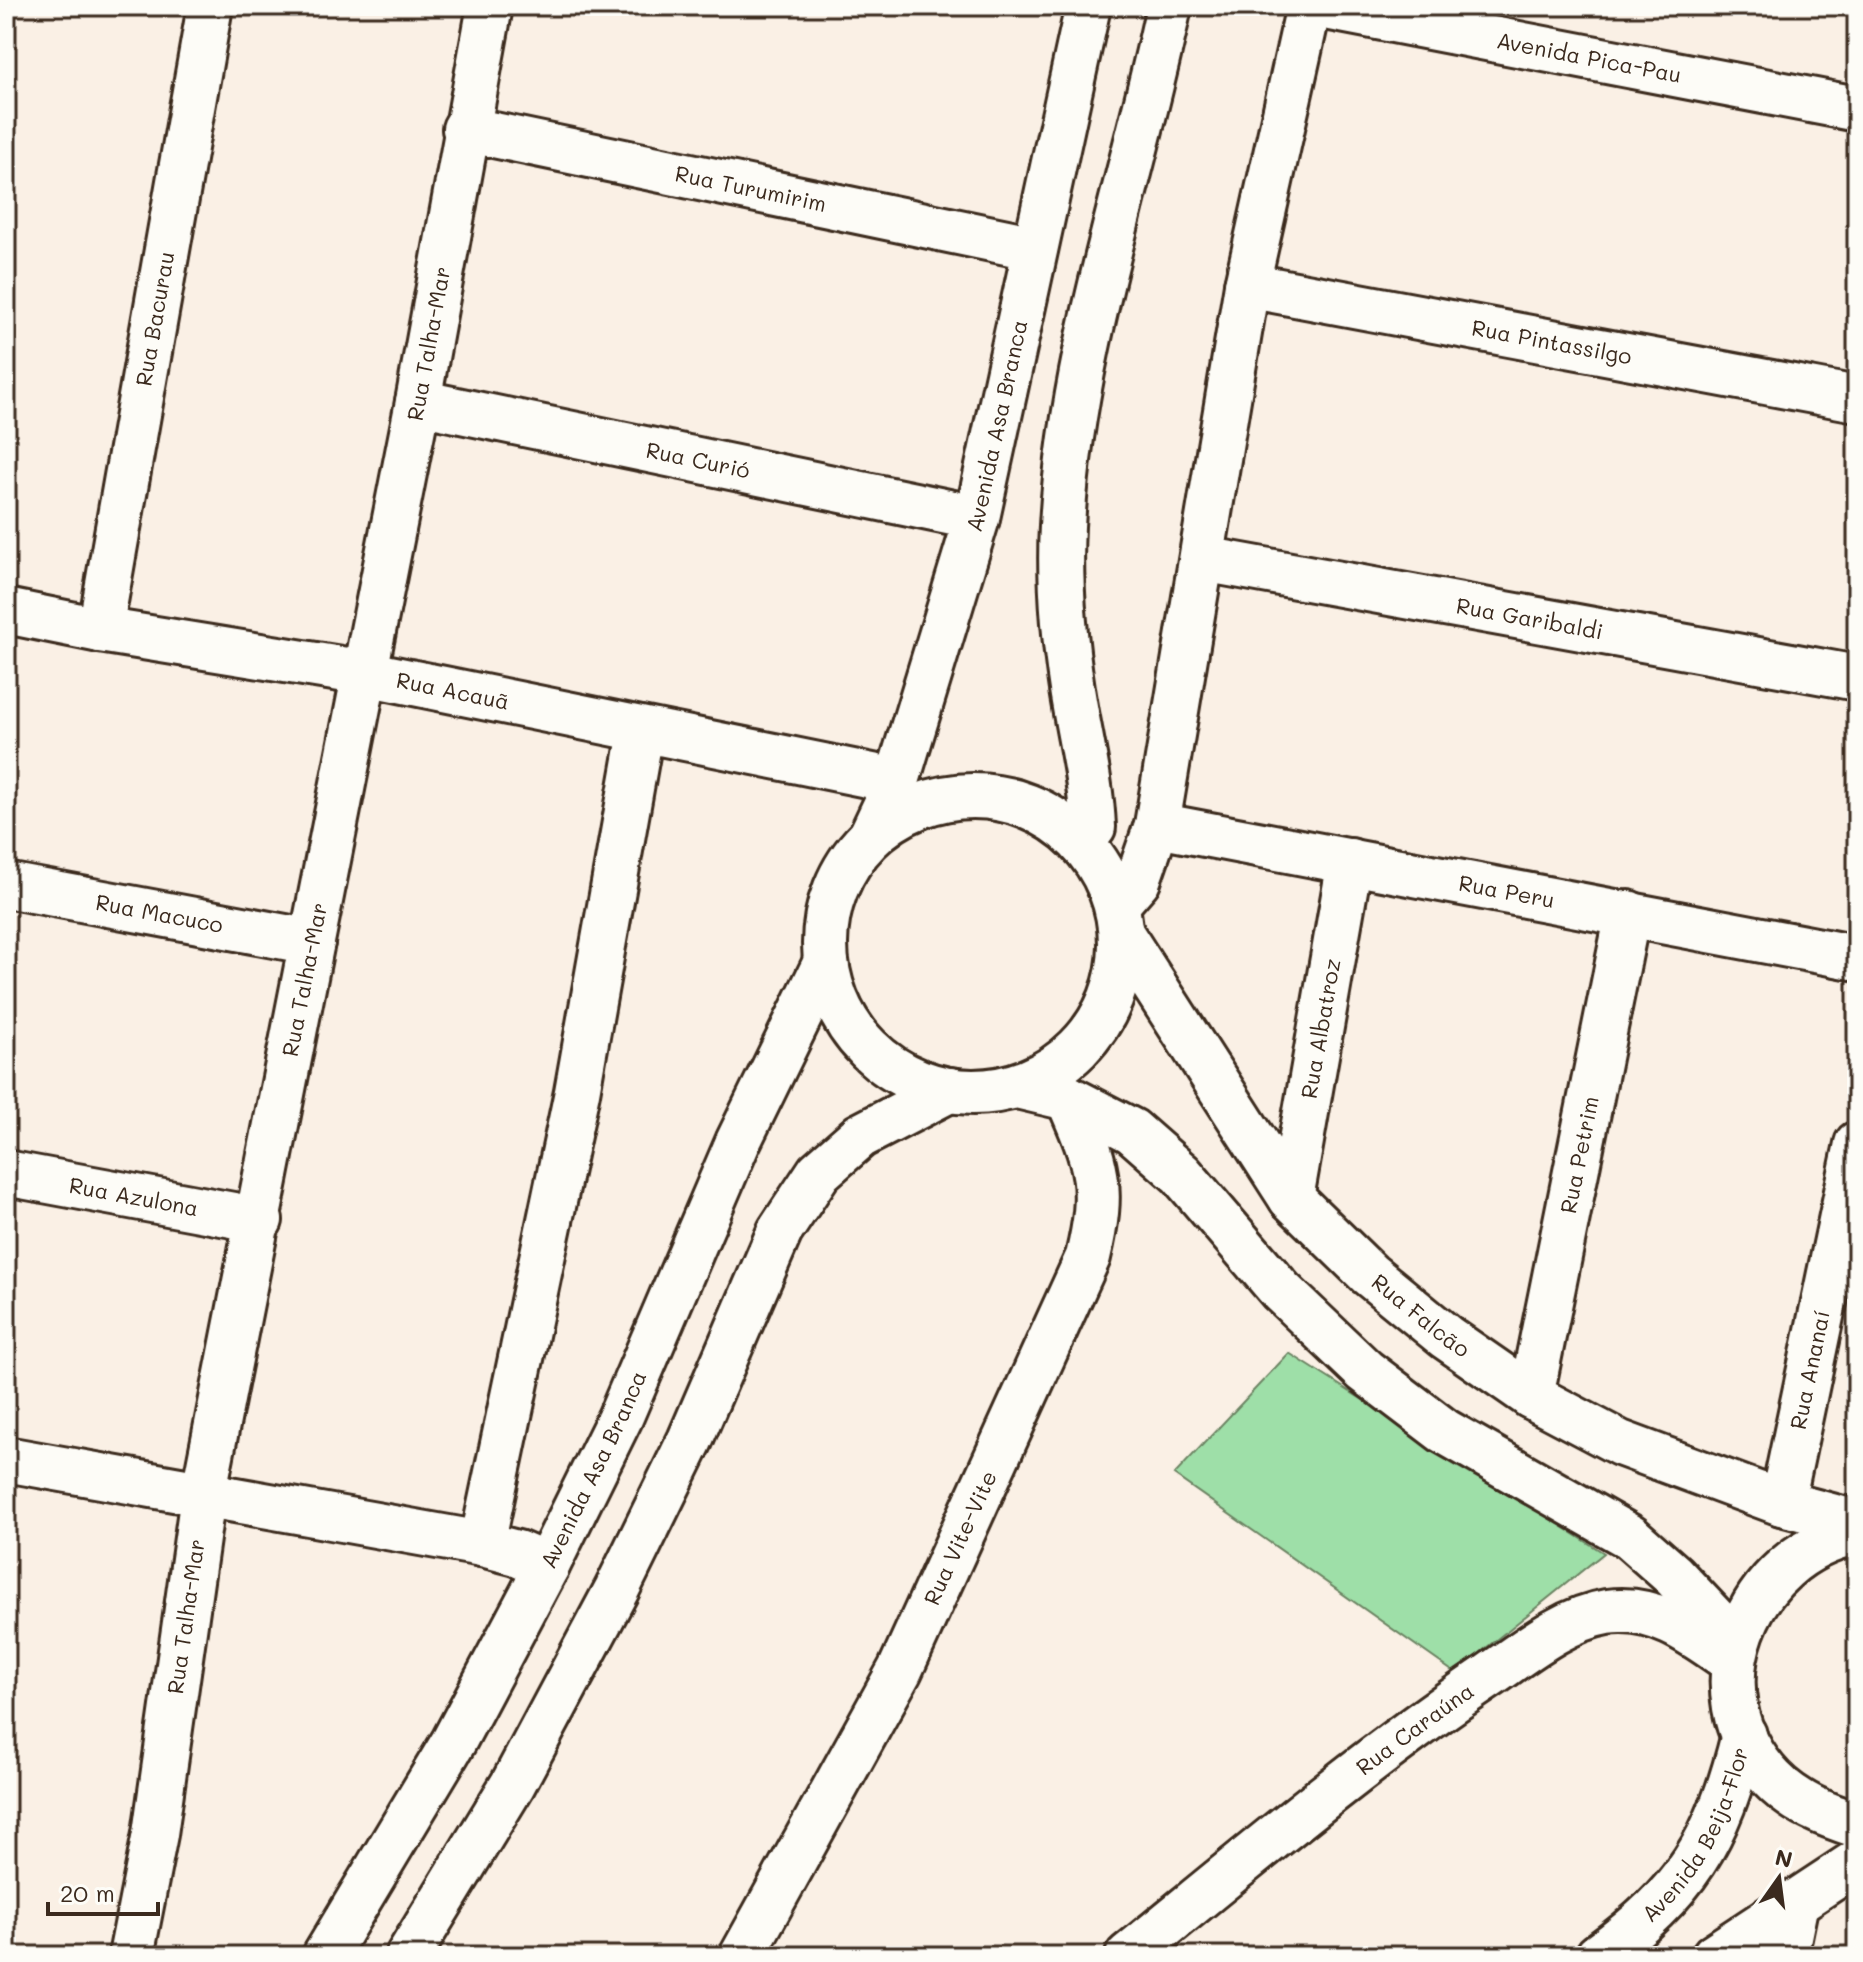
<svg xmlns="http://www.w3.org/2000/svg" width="1863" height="1962" viewBox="0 0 1863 1962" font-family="Mali,sans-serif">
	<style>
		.green { fill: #9edfa8; stroke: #6c8463; stroke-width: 2 }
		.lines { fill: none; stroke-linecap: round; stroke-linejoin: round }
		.minor-casing { stroke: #3b2a1e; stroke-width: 50 }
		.tertiary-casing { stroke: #3b2a1e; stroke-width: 50 }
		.minor { stroke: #fdfcf7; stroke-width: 44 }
		.tertiary { stroke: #fdfcf7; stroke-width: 44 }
		.labels { text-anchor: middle; stroke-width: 8; stroke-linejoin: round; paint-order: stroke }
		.street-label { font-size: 22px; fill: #3b2a1e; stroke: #fdfcf7 }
	</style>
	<rect width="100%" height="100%" fill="#faf0e5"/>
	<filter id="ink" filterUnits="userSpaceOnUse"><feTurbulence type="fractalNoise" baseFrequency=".0125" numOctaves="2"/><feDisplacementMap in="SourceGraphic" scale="16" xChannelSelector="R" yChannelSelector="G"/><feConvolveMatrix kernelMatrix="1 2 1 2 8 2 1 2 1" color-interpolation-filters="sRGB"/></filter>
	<g filter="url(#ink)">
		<path class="green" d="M 1289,1353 L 1604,1553 L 1455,1673 L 1174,1475 Z"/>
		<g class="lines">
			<defs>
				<g id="minor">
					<path id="s1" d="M 465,129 L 1035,248"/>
					<path id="s2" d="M 1247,285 L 1857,399"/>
					<path id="s3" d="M 418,402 L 977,518"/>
					<path id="s4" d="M 1203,559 L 1857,678"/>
					<path id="s5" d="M 6,611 L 100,630 L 365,673 L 897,781"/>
					<path id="s6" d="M 100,630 L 210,6"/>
					<path id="s7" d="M 1157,825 L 1857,958"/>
					<path id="s8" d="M 6,885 L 312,942"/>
					<path d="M 1117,904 L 1138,880 L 1157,825 L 1247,285 L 1309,6"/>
					<path id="s9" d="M 6,1173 L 260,1220"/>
					<path id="s10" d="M 1291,1198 L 1350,861"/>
					<path id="s11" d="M 1531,1396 L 1628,913"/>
					<path d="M 6,1459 L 482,1544 L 517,1553 L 547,1566"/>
					<path id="s12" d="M 1782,1503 L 1857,1144"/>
					<path d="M 482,1544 L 577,1092 L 641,732"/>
					<path id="s13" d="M 131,1956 L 155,1834 L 203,1496 L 418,402 L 490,6"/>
					<path id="s14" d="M 742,1956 L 900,1670 L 1088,1257 C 1105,1186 1097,1164 1068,1098"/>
					<path id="s15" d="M 1128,1956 C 1246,1860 1363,1761 1489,1676 C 1524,1652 1564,1619 1607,1612 C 1657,1605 1695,1635 1733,1662"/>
					<path d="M 1785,1956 L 1796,1902"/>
				</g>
				<g id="tertiary">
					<path id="s16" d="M 1320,6 L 1857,109"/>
					<circle cx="973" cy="944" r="148"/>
					<path id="s17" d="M 872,834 L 897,781 L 977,518 L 1088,6"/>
					<path d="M 1081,841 L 1093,827 C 1091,780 1079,735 1072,689 C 1064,636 1059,580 1062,526 C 1072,349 1133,179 1169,6"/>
					<path id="s18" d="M 1122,935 L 1291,1198 L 1369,1274 L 1446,1337 L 1531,1396 L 1620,1443 L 1782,1503 L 1857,1523"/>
					<path d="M 1017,1086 L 1068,1098 L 1132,1131 L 1181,1174 L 1281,1291 L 1365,1371 L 1444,1431 L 1630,1537 L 1673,1575 L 1737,1643"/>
					<path d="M 1857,1533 C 1745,1554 1690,1693 1772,1779 C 1796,1804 1826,1815 1857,1825"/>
					<path id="s19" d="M 325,1956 L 454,1741 L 547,1566 L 620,1418 L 738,1142 L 825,964"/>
					<path d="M 408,1956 L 513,1784 L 617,1589 L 690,1440 L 780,1231 L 819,1172 L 860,1136 L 949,1090"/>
					<path id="s20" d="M 1598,1956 C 1686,1892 1718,1841 1744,1735"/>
					<path d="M 1714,1956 L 1857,1862"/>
				</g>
			</defs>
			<use href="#minor" class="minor-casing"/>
			<use href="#tertiary" class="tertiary-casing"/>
			<use href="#minor" class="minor"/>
			<use href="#tertiary" class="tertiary"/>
		</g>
	</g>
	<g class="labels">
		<g class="street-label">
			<text dy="8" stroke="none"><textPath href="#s16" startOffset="274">Avenida Pica-Pau</textPath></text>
			<text dy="8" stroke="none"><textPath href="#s1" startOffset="292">Rua Turumirim</textPath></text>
			<text dy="8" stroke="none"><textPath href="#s6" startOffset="316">Rua Bacurau</textPath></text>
			<text dy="8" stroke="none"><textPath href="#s2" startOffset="310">Rua Pintassilgo</textPath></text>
			<text dy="8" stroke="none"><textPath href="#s13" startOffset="1640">Rua Talha-Mar</textPath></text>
			<text dy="8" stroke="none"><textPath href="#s17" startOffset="428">Avenida Asa Branca</textPath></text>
			<text dy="8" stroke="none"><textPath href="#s3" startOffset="286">Rua Curió</textPath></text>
			<text dy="8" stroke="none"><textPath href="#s4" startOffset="332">Rua Garibaldi</textPath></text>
			<text dy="8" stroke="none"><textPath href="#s5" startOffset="454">Rua Acauã</textPath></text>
			<text dy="8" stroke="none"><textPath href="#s7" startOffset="356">Rua Peru</textPath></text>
			<text dy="8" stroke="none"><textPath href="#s8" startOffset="156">Rua Macuco</textPath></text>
			<text dy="8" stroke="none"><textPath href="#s13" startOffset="992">Rua Talha-Mar</textPath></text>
			<text dy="8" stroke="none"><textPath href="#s10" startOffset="172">Rua Albatroz</textPath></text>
			<text dy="8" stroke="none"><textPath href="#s11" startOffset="246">Rua Petrim</textPath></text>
			<text dy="8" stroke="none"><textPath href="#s9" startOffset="130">Rua Azulona</textPath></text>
			<text dy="8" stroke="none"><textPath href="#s18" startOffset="488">Rua Falcão</textPath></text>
			<text dy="8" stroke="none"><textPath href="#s12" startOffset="136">Rua Ananaí</textPath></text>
			<text dy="8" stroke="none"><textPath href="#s19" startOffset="556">Avenida Asa Branca</textPath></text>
			<text dy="8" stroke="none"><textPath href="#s14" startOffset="472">Rua Vite-Vite</textPath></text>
			<text dy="8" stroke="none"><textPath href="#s13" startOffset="344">Rua Talha-Mar</textPath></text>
			<text dy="8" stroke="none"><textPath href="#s15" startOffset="366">Rua Caraúna</textPath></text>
			<text dy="8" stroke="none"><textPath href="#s20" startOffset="160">Avenida Beija-Flor</textPath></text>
		</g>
	</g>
	<rect width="1863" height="1962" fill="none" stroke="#fdfcf7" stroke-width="32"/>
	<rect x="16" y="16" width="1831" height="1930" fill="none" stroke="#3b2a1e" stroke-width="3" filter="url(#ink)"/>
	<g transform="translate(1779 1878) rotate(14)" stroke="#fdfcf7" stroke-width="6" paint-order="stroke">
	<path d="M0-6L14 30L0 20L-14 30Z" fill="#3b2a1e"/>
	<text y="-12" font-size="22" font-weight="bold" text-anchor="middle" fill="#3b2a1e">N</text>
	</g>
	<path d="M48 1902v12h110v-12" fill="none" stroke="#3b2a1e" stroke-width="4"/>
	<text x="60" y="1902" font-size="24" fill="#3b2a1e" stroke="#fdfcf7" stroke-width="6" paint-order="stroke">20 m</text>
</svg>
